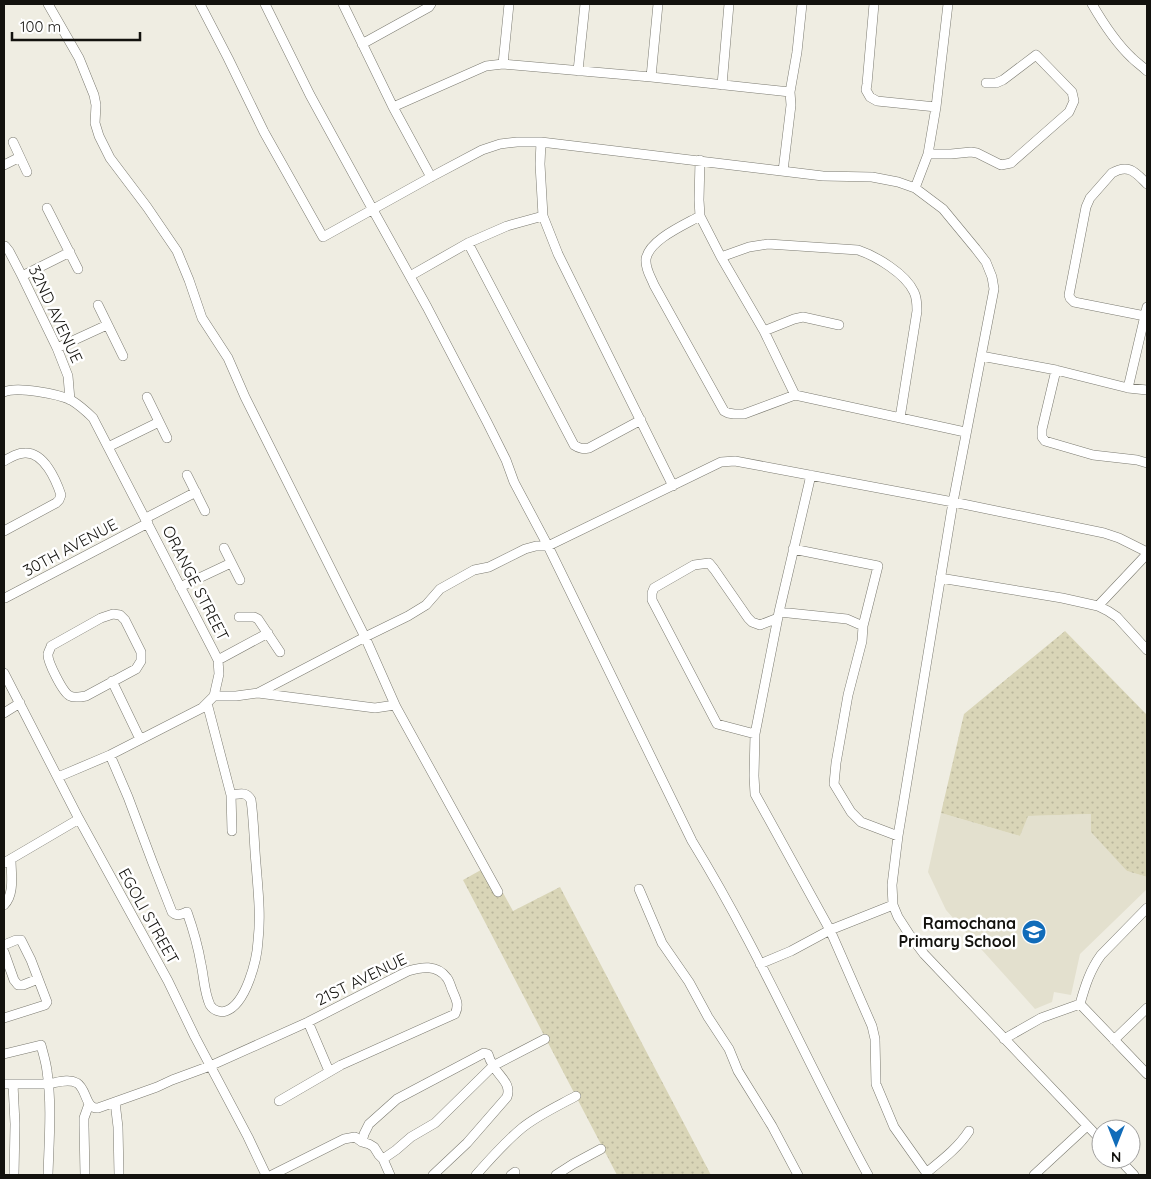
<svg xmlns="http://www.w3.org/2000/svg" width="1151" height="1179" viewBox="0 0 1151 1179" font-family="Quicksand,sans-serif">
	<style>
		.built { fill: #e3e0ce }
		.grass { fill: url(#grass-dots) }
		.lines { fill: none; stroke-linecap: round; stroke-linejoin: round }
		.minor-casing { stroke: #7b7a70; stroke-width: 10 }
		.minor { stroke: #fff; stroke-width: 9 }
		.labels { text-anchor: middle; stroke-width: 5; stroke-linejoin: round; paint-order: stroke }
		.street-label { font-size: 16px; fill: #13120e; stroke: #fff }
		.poi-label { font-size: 16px; font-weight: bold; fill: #13120e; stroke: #fff; text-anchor: end }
	</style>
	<defs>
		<pattern id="grass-dots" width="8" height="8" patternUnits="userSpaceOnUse" patternTransform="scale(1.25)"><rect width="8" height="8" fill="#d9d5b7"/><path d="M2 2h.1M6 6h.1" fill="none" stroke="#b9b69c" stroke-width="1.8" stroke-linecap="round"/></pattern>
	</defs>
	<rect width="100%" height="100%" fill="#efede2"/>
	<path class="built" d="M 941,813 L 1020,836 L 1027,816 L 1091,814 L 1127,871 L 1147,877 L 1147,889 L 1080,954 L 1071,995 L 1054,992 L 1052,1002 L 1035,1009 L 946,910 L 928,872 Z"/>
	<path class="grass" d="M 1065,631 L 1147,715 L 1147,877 L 1127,871 L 1091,832 L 1091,814 L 1028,816 L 1020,836 L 941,813 L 964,714 Z
		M 488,866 L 513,911 L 560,887 L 711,1175 L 617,1175 L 463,880 Z"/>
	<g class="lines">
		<defs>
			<path id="minor" d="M 48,4 L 79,58 L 94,95 L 96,105 L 95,123 L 99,136 L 110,158 L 147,207 L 177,251 L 189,280 L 202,318 L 228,358 L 245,397 L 365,637 L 396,707 L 498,892
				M 200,4 L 228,58 L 264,132 L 323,237 L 431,177 L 482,150 L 500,144 L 517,142 L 541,142 L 823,176 L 872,177 L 898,182 L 915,188 L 943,209 L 976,249 L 986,262 L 992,277 L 994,289 L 953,502 L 898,836 L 892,885 L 893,905 L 898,917 L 909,934 L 924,954 L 1101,1140
				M 265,4 L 310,95 L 373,210 L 427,307 L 487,422 L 506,460 L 514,482 L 548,546 L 692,841 C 758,948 808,1065 868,1175
				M 343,4 L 393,107 L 431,177
				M 874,4 L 867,84 L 866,90 L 870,97 L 877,101 L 936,107
				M 1092,4 C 1103,23 1116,43 1132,58 C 1137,63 1142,66 1147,71
				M 362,44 L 429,7 L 431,4
				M 503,64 L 509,4
				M 578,71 L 585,4
				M 651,77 L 658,4
				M 722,85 L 729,4
				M 393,107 L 486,66 L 503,64 L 651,77 L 790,92
				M 13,142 L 27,172
				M 541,142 L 540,164 L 543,216 L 558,254 L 673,486
				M 928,154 L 951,154 L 971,152 L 977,153 L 1001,165 L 1011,163 L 1069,112 L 1074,101 L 1072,92 L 1036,55 L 1003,80 L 996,83 L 986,83
				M 700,160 L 699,200 L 700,216 L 721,257 L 764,331 L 795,395 L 965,432
				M 4,165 L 20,157
				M 783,171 L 791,105 L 790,92 L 797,52 L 802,4
				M 915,188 L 928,154 L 936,107 L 948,4
				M 47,208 L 78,269
				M 700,216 C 684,225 649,240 646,259 C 645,269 651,277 654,285 L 724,411 L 728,413 L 734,414 L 744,414 L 795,395
				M 468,243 L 574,445 C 580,449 583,449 589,448 L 641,420
				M 4,246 L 5,246 L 9,251 L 22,276 L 57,348 L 68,376 L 70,400
				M 721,257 L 749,247 L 768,244 L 858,250 C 876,256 906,274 914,292 C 917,298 917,305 917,311 L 900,418
				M 22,276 L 70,252
				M 410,276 L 468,243 L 507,226 L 543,216
				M 98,305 L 123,356
				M 1145,316 L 1074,302 L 1070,298 L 1069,295 L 1086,207 L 1090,198 L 1112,173 C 1129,163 1136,173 1147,184
				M 764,331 L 794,319 L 803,317 L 839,325
				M 57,348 L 107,325
				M 981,356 L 1056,370 L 1128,388 L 1147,390
				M 1056,370 L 1042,429 L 1042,437 L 1045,441 L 1093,455 L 1137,460 L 1147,463
				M 1128,388 L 1147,307
				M 4,392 C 17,386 58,394 71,400 C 79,405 86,411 93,418 L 214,652 L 218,660 L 219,674 L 214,696 L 202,708 L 110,755 L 58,777
				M 147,397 L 167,438
				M 108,447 L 159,422
				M 4,461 C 11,457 17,453 25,453 C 44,452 56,480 61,495 L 59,500 L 56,503 L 4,531
				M 187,475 L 205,511
				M 811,475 L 779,612 L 755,734 L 754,776 L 755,794 L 830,930 L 872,1026 L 875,1039 L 876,1084 L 894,1127 L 928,1175
				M 146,518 L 196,492
				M 224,548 L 240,580
				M 793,549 L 878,566 L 863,626
				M 940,578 L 1062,598 L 1098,606 L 1108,611 L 1117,617 L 1147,650
				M 180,587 L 231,563
				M 5,598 L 148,523
				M 1098,606 L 1147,554
				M 779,612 L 847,619 L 863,626 L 862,641 L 848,695 L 836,763 L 834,784 L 851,812 L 861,822 L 898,836
				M 113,614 L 120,615 L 125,620 L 141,652 L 141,661 L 136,669 L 86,696 C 81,697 74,698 70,696 C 63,693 47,661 48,654 C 48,653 51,647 51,646 L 101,618 Z
				M 239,617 L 254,617 L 258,619 L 280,652
				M 218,660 L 268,633
				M 4,673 L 79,819 L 168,981 L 195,1037 L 248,1137 L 266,1175
				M 112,681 L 140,739
				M 258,693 L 375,708 L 395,705
				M 214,696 L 236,696 L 258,693 L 365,637 L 408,616 L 426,605 L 440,589 L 474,570 L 489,567 L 525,549 L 536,546 L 548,546 L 721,462 L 735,461 L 953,502 L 1104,533 L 1119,538 L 1147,552
				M 207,703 L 231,795 L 232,831
				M 4,713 L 20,703
				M 755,734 L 717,724 L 652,600 L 652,593 L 654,588 L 694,565 L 709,563 L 714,569 L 748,618 L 752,622 L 760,625 L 778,618
				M 110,755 L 128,797 L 152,861 L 172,912 C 177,917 182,914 187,912 C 193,929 198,946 201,964 C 204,977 204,992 210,1005 C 213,1010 220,1013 226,1011 C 246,1004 257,960 258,941 C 261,915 258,890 256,864 C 254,843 254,821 251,800 C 246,791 240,794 231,795
				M 4,863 L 79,819
				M 639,889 L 662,943 L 689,982 L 708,1017 L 729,1049 L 738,1071 L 772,1126 L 798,1175
				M 4,905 C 15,894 11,874 11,859
				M 4,945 L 16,940 L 21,940 L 31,960 L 47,1002 L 45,1005 L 4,1018
				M 4,952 L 14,980 L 18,985 L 23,985 L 38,979
				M 760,964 L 791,951 L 830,930 L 893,905
				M 1080,1004 L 1147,1074
				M 308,1022 L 329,1071
				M 1004,1039 L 1041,1018 L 1080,1004 C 1085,986 1090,970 1101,955 L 1147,908
				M 1114,1040 L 1147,1008
				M 4,1054 L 41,1045 C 43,1053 46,1062 47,1071 C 52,1105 49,1141 48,1175
				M 4,1084 C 18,1084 32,1084 47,1084 C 56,1083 68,1078 77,1083 C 87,1089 85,1109 98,1108 L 157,1087 L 172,1080 L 210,1066 L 308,1022 L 408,971 C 421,967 437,964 447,978 C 450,982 451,988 453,992 C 457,1001 459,1005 455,1014 L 341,1065 L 279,1101
				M 13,1084 L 15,1124 L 14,1175
				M 115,1102 L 118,1127 L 119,1175
				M 362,1142 L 364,1134 L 369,1124 L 397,1099 L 484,1053 L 488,1054 C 489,1058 491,1062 493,1065 C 498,1076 512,1083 507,1097 L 467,1143 L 433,1175
				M 383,1159 L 396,1150 L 411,1137 L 435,1123 L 493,1066 L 545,1039
				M 1119,1159 L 1134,1175
				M 926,1173 C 942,1160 958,1148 969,1131
				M 85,1175 L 84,1126 L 84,1118 L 89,1104
				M 272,1175 L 344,1139 L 355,1137 L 362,1142 L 369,1144 L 374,1147 L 379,1155 L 383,1159 L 390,1175
				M 476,1175 C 490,1159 505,1142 522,1128 C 538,1115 558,1106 576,1096
				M 511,1175 L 515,1172
				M 556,1175 L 573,1164 L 601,1149
				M 1034,1175 L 1087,1126"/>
		</defs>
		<use href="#minor" class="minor-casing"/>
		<use href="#minor" class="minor"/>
	</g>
	<defs>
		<symbol id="school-disc" viewBox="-11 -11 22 22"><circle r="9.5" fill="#116cb9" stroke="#fff"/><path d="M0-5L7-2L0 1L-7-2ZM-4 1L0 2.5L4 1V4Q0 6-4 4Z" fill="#fff"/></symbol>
	</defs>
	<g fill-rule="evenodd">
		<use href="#school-disc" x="1020" y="918" width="28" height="28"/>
	</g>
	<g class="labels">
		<g class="street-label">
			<text transform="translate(56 314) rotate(65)" y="6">32ND AVENUE</text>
			<text transform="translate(70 547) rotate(-28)" y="6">30TH AVENUE</text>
			<text transform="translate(196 583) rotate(63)" y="6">ORANGE STREET</text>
			<text transform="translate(149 916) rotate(61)" y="6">EGOLI STREET</text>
			<text transform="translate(361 979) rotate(-26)" y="6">21ST AVENUE</text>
		</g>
		<g class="poi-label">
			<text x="1016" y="929">Ramochana<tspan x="1016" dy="18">Primary School</tspan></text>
		</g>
	</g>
	<rect width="1151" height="1179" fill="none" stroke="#13120e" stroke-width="10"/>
	<g transform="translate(1116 1144) rotate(180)"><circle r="24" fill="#ffffff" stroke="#a1a09f"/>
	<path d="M0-4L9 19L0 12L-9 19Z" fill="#116cb9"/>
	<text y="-8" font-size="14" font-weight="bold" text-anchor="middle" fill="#13120e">N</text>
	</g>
	<path d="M12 32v8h128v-8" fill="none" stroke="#13120e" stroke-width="2.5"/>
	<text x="20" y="32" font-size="15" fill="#13120e" stroke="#ffffff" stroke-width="4" paint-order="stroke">100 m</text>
</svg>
